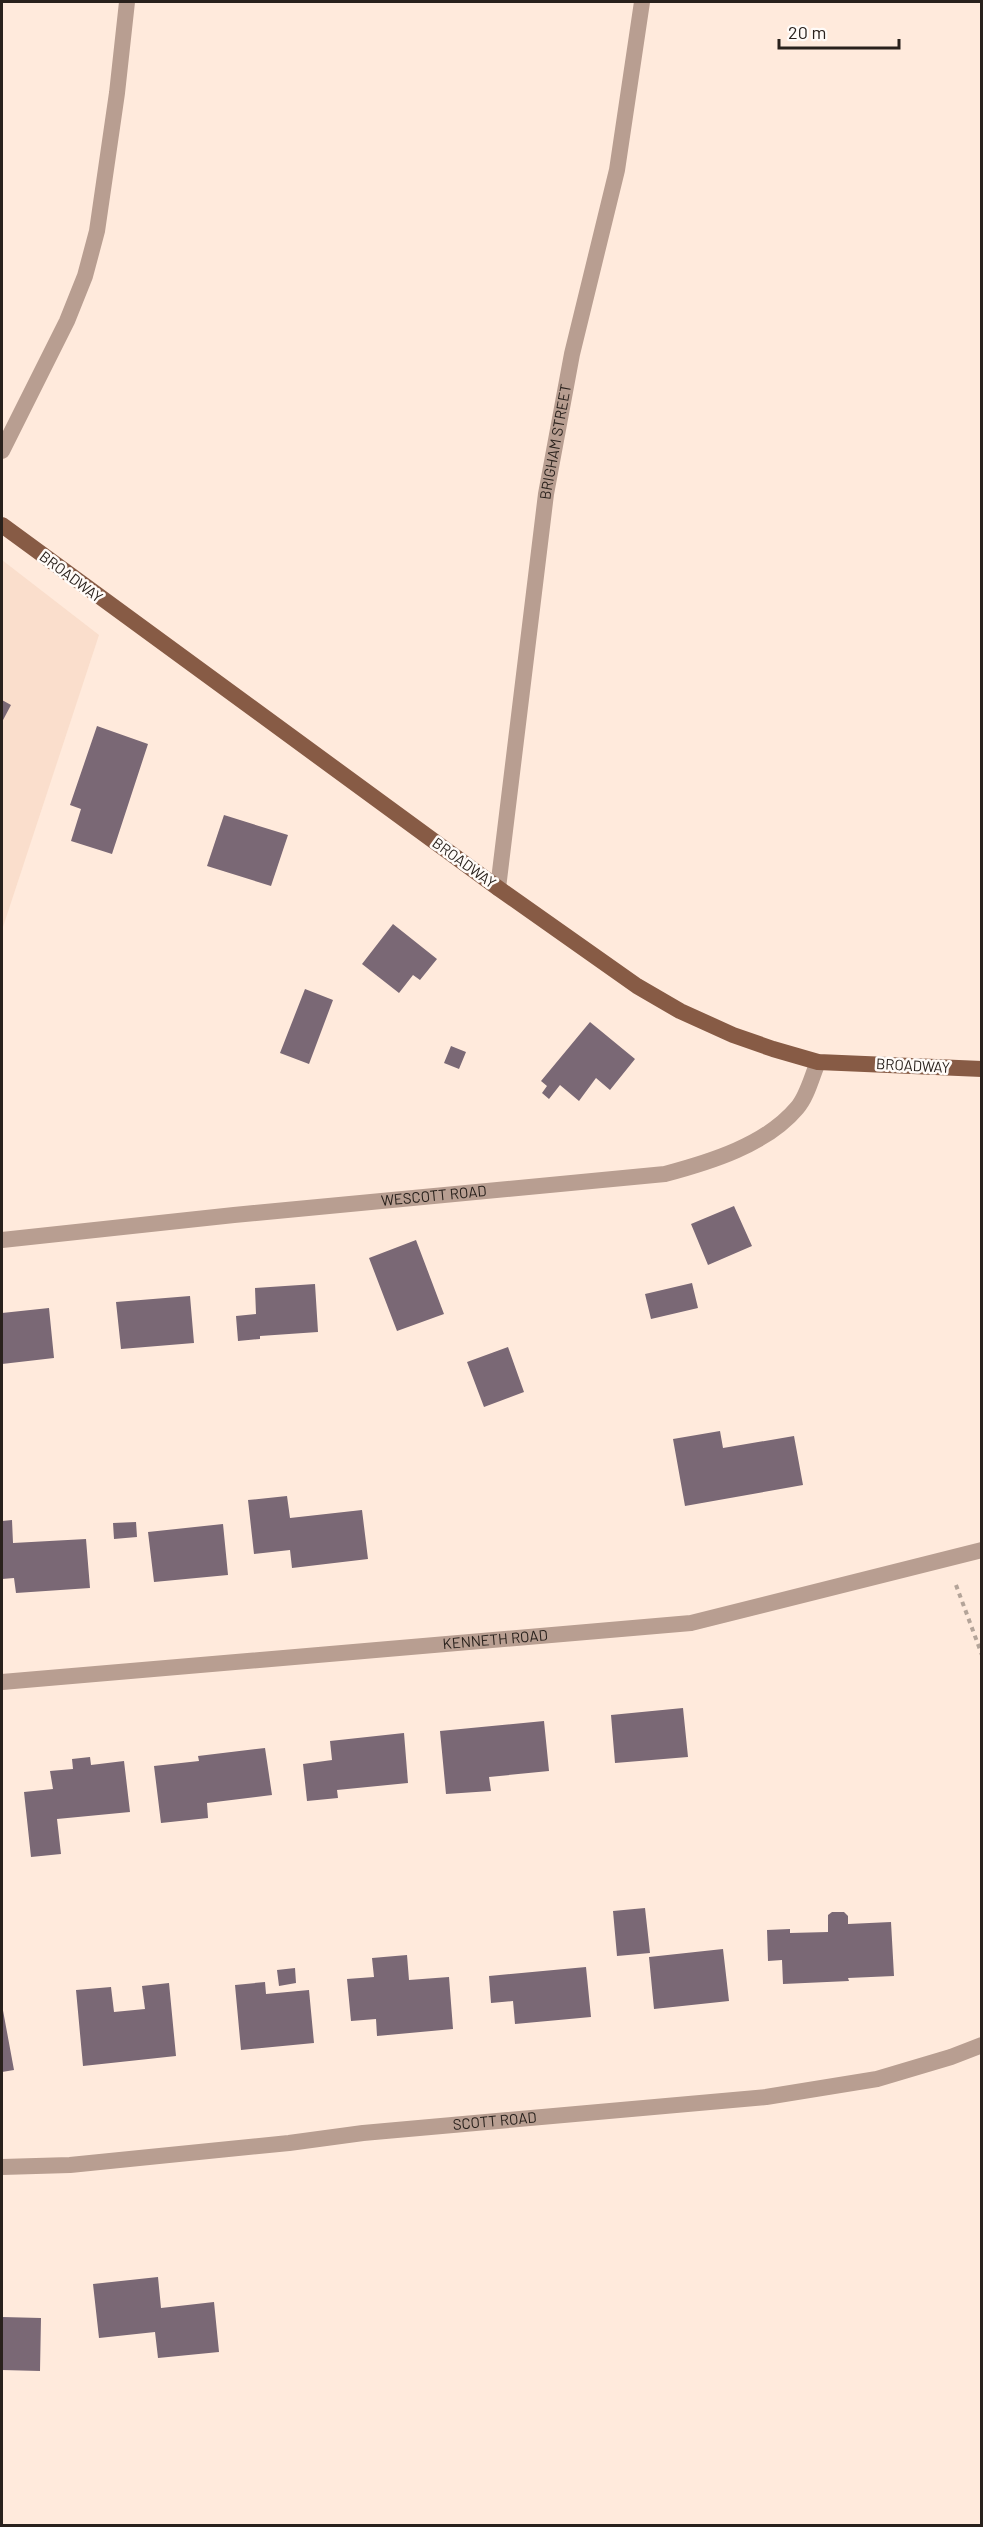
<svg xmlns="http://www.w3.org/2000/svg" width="983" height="2527" viewBox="0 0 983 2527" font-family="Barlow,sans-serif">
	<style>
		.built { fill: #fadecc }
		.building { fill: #7a6875 }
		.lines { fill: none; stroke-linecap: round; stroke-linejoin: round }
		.path { stroke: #b4a499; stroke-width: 4; stroke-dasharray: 4.5 4.5; stroke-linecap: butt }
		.minor { stroke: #b89e91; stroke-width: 16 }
		.primary { stroke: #875b45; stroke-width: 16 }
		.labels { text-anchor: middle; stroke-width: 5; stroke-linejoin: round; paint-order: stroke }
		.street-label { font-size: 15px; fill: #29211c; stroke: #fffbf8 }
	</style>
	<rect width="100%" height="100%" fill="#ffeadc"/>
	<path class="built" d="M 2,560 L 99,635 L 2,930 Z"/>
	<path class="building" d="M 2,700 L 11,705 L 2,722 Z
		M 97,726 L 148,744 L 112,854 L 71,841 L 81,809 L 70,805 Z
		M 224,815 L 288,835 L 271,886 L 207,866 Z
		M 393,924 L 437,959 L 420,980 L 413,975 L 399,993 L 362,964 Z
		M 305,989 L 333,1000 L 309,1064 L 280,1053 Z
		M 590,1022 L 635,1059 L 610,1090 L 596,1078 L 579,1101 L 560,1085 L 549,1099 L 542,1093 L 547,1086 L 541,1081 Z
		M 451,1046 L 466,1052 L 459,1069 L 444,1063 Z
		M 734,1206 L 752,1246 L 708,1265 L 691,1224 Z
		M 416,1240 L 444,1314 L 397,1331 L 369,1258 Z
		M 692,1283 L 698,1308 L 651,1319 L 645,1294 Z
		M 315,1284 L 318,1332 L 260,1336 L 260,1339 L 238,1341 L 236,1316 L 256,1314 L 255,1288 Z
		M 190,1296 L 194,1343 L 121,1349 L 116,1302 Z
		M 49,1308 L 54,1358 L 2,1364 L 2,1313 Z
		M 508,1347 L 524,1392 L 484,1407 L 467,1362 Z
		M 720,1431 L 723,1448 L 794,1436 L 803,1485 L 685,1506 L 673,1439 Z
		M 287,1496 L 290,1518 L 362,1510 L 368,1559 L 292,1568 L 290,1550 L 254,1554 L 248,1500 Z
		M 12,1520 L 13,1543 L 86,1539 L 90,1588 L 16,1593 L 14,1578 L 2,1579 L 2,1521 Z
		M 136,1522 L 137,1537 L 114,1539 L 113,1523 Z
		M 223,1524 L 228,1575 L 154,1582 L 148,1532 Z
		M 683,1708 L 688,1757 L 615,1763 L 611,1715 Z
		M 544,1721 L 549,1771 L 489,1777 L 491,1791 L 446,1794 L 440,1731 Z
		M 404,1733 L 408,1783 L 337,1790 L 338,1798 L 307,1801 L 303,1764 L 332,1760 L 330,1741 Z
		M 265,1748 L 272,1795 L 207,1803 L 208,1818 L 161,1823 L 154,1766 L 199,1761 L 198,1756 Z
		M 90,1757 L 91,1765 L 124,1761 L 130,1812 L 57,1819 L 61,1854 L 31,1857 L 24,1792 L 53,1789 L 50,1771 L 73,1769 L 72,1759 Z
		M 645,1908 L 650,1953 L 617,1956 L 613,1911 Z
		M 832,1912 L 844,1912 L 848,1916 L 848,1924 L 891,1922 L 894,1976 L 848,1978 L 849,1981 L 783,1984 L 782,1960 L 768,1961 L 767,1930 L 790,1929 L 790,1933 L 828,1932 L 828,1915 Z
		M 723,1949 L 729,2001 L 654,2009 L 649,1957 Z
		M 407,1955 L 409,1980 L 449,1977 L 453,2029 L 377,2036 L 376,2019 L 351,2021 L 347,1979 L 374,1977 L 372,1958 Z
		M 586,1967 L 591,2017 L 515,2024 L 513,2001 L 491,2003 L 489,1976 Z
		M 295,1968 L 296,1983 L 279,1986 L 277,1970 Z
		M 265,1982 L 266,1994 L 309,1990 L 314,2043 L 241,2050 L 235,1985 Z
		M 169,1983 L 176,2056 L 83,2066 L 76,1990 L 111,1987 L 114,2012 L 145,2009 L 142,1986 Z
		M 2,2005 L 14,2070 L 2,2072 Z
		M 158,2277 L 161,2308 L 214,2302 L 219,2352 L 158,2358 L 155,2332 L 99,2338 L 93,2284 Z
		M 2,2317 L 41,2318 L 40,2371 L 2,2370 Z"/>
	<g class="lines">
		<path class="path" d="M 956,1585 L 982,1655"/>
		<g class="minor">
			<path d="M 2,451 L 67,321 L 85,276 L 97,231 L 117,93 L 127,2"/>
			<path id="s1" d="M 498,888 L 546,494 L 572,354 L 617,170 L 642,2"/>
			<path id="s2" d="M 2,1240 L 234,1215 L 665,1174 C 710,1162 766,1145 797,1108 C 807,1097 812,1076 818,1062"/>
			<path id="s3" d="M 2,1682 L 691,1623 L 982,1550"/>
			<path id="s4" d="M 2,2167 L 70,2165 L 289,2143 L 363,2133 L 766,2097 L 877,2079 L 951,2057 L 982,2045"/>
		</g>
		<path class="primary" d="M 2,525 L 498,888 L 637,986 L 680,1011 L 733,1035 L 773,1049 L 818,1062 L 982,1069"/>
	</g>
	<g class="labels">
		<g class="street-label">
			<text dy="5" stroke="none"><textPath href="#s1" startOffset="450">BRIGHAM STREET</textPath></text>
			<text transform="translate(71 577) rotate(37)" y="5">BROADWAY</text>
			<text transform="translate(464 863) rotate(36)" y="5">BROADWAY</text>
			<text transform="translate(913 1066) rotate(3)" y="5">BROADWAY</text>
			<text dy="5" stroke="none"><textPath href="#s2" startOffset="434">WESCOTT ROAD</textPath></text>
			<text dy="5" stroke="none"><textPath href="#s3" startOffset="495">KENNETH ROAD</textPath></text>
			<text dy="5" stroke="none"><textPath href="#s4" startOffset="495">SCOTT ROAD</textPath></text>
		</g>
	</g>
	<rect width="983" height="2527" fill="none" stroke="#29211c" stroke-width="6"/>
	<path d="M779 39v9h120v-9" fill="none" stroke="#29211c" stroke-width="3"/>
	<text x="788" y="39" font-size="18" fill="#29211c" stroke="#fffbf8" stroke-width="4.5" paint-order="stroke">20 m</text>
</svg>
